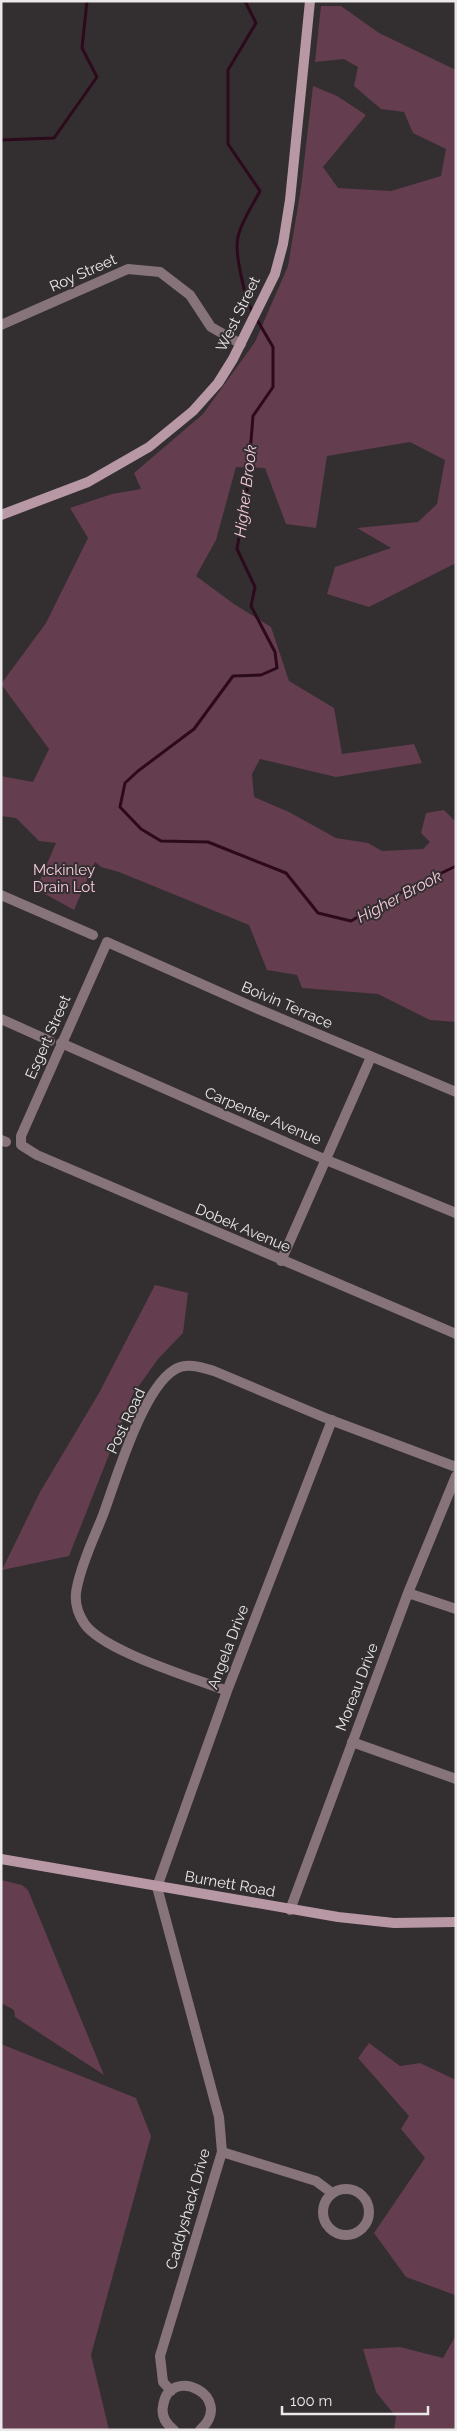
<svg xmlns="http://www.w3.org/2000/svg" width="457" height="2431" viewBox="0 0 457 2431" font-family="Raleway,sans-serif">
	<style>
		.green { fill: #643d4e }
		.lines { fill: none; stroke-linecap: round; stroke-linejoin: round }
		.stream { stroke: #2d0a1b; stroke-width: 3 }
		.minor { stroke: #87737a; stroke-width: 10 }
		.secondary { stroke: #b898a4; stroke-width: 10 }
		.labels { text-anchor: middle; stroke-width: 4; stroke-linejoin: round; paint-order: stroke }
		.street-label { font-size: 15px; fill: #ebe8e9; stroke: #332e30 }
		.park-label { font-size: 15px; fill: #f9ccdd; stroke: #332e30 }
		.water-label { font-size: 16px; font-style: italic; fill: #f7cbdc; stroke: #332e30 }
	</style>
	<rect width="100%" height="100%" fill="#332e30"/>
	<path class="green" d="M 321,6 L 341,6 L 379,33 L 456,70 L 456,563 L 369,607 L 327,594 L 335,567 L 391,548 L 357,528 L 418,522 L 437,504 L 445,460 L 410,442 L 327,456 L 316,528 L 286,524 L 265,468 L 236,467 L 216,540 L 196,576 L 234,604 L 271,627 L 289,681 L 334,708 L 342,754 L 414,744 L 422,763 L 336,777 L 260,759 L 252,774 L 254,797 L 289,812 L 336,838 L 368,843 L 382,851 L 423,849 L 430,842 L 421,833 L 426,813 L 444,810 L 456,822 L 456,1022 L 430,1020 L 378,994 L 302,988 L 297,975 L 267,970 L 249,925 L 119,872 L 101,867 L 95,862 L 74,910 L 36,889 L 56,843 L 39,841 L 16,818 L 1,816 L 1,776 L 33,782 L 49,749 L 1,684 L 46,623 L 88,538 L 70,508 L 112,494 L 141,489 L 134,473 L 203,414 L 255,342 L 288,266 L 301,188 L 313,86 L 337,96 L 366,115 L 323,167 L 338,188 L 391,191 L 441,176 L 446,149 L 413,133 L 404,112 L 381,109 L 354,86 L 358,67 L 344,59 L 315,62 Z
		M 155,1285 L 188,1293 L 183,1333 L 158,1359 L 133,1394 L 69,1556 L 2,1570 L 40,1492 L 99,1393 Z
		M 1,1880 L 22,1885 L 28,1890 L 104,2075 L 15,2017 L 14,2010 L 1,2003 Z
		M 369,2043 L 400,2066 L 420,2063 L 456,2080 L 456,2297 L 455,2295 L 406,2277 L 374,2233 L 425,2158 L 401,2129 L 409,2116 L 358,2058 Z
		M 1,2044 L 136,2098 L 151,2136 L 91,2355 L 109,2430 L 1,2430 Z
		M 456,2335 L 456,2430 L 394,2430 L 396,2417 L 376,2392 L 363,2349 L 400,2347 L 443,2358 Z"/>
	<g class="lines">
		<path class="stream" d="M 245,1 L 256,23 L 228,70 L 228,144 L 260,191 C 253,205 241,222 238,237 C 234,252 245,299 253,313
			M 1,140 L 54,138 L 97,77 L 82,48 L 87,1
			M 256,318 L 273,347 L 273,387 L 253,416 L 247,490 L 237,549 L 255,587 L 251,606 L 275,652 L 277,668 L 261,675 L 233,676 L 194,729 L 138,771 L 125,783 L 120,807 L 141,829 L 161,841 L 208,842 L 286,873 L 318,913 L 351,921 L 394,896 L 456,866"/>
		<path class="minor" d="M 1,325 L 128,269 L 160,272 L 190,295 L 211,327 L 241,344
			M 1,895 L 93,935
			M 1,1019 L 50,1041
			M 61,1043 L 324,1159 L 456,1213
			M 456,1092 L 251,1006 L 107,942 L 21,1136 L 21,1145 L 37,1155 L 456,1334
			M 1,1140 L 6,1142
			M 281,1261 L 371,1057
			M 408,1593 L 456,1609
			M 227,1691 C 194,1678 102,1651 84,1623 C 77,1612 74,1599 77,1587 C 82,1562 94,1538 103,1515 C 116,1480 142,1390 174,1370 C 186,1362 201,1367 214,1371 L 328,1419 L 456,1467
			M 352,1742 L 456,1779
			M 290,1910 L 408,1593 L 456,1476
			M 222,2152 L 316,2181 L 332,2193
			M323 2212a23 23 0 1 1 46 0a23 23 0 1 1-46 0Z
			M 171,2391 L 163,2382 L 160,2356 L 222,2152 L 219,2117 L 157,1887 L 227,1691 L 332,1420
			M 174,2430 C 166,2424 161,2416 163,2406 C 169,2363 237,2397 200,2430"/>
		<path class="secondary" d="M 1,515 L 88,482 L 149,447 L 193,411 L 218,383 L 233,359 L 275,274 L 283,244 L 290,200 L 310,1
			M 1,1859 L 338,1917 L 394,1923 L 456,1922"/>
	</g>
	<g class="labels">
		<g class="street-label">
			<text transform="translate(83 273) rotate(-24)" y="5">Roy Street</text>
			<text transform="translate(238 314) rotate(-64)" y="5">West Street</text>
			<text transform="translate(287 1005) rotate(23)" y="5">Boivin Terrace</text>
			<text transform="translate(48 1037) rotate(-66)" y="5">Esgert Street</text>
			<text transform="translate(263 1116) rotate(23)" y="5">Carpenter Avenue</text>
			<text transform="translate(243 1228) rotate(23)" y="5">Dobek Avenue</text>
			<text transform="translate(126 1421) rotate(-65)" y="5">Post Road</text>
			<text transform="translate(228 1647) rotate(-69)" y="5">Angela Drive</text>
			<text transform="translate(357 1687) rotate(-69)" y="5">Moreau Drive</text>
			<text transform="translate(230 1884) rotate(10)" y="5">Burnett Road</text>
			<text transform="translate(188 2209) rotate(-74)" y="5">Caddyshack Drive</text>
		</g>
		<g class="park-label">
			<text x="64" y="875">Mckinley<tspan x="64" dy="17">Drain Lot</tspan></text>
		</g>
		<g class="water-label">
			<text transform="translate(245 491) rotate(-83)" y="6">Higher Brook</text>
			<text transform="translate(399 896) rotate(-28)" y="6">Higher Brook</text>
		</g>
	</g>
	<rect width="457" height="2431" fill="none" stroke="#ebe8e9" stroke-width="5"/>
	<path d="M282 2406v8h146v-8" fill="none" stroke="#ebe8e9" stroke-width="2.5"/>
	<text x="290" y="2406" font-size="15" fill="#ebe8e9" stroke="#332e30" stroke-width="4" paint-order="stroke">100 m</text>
</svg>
